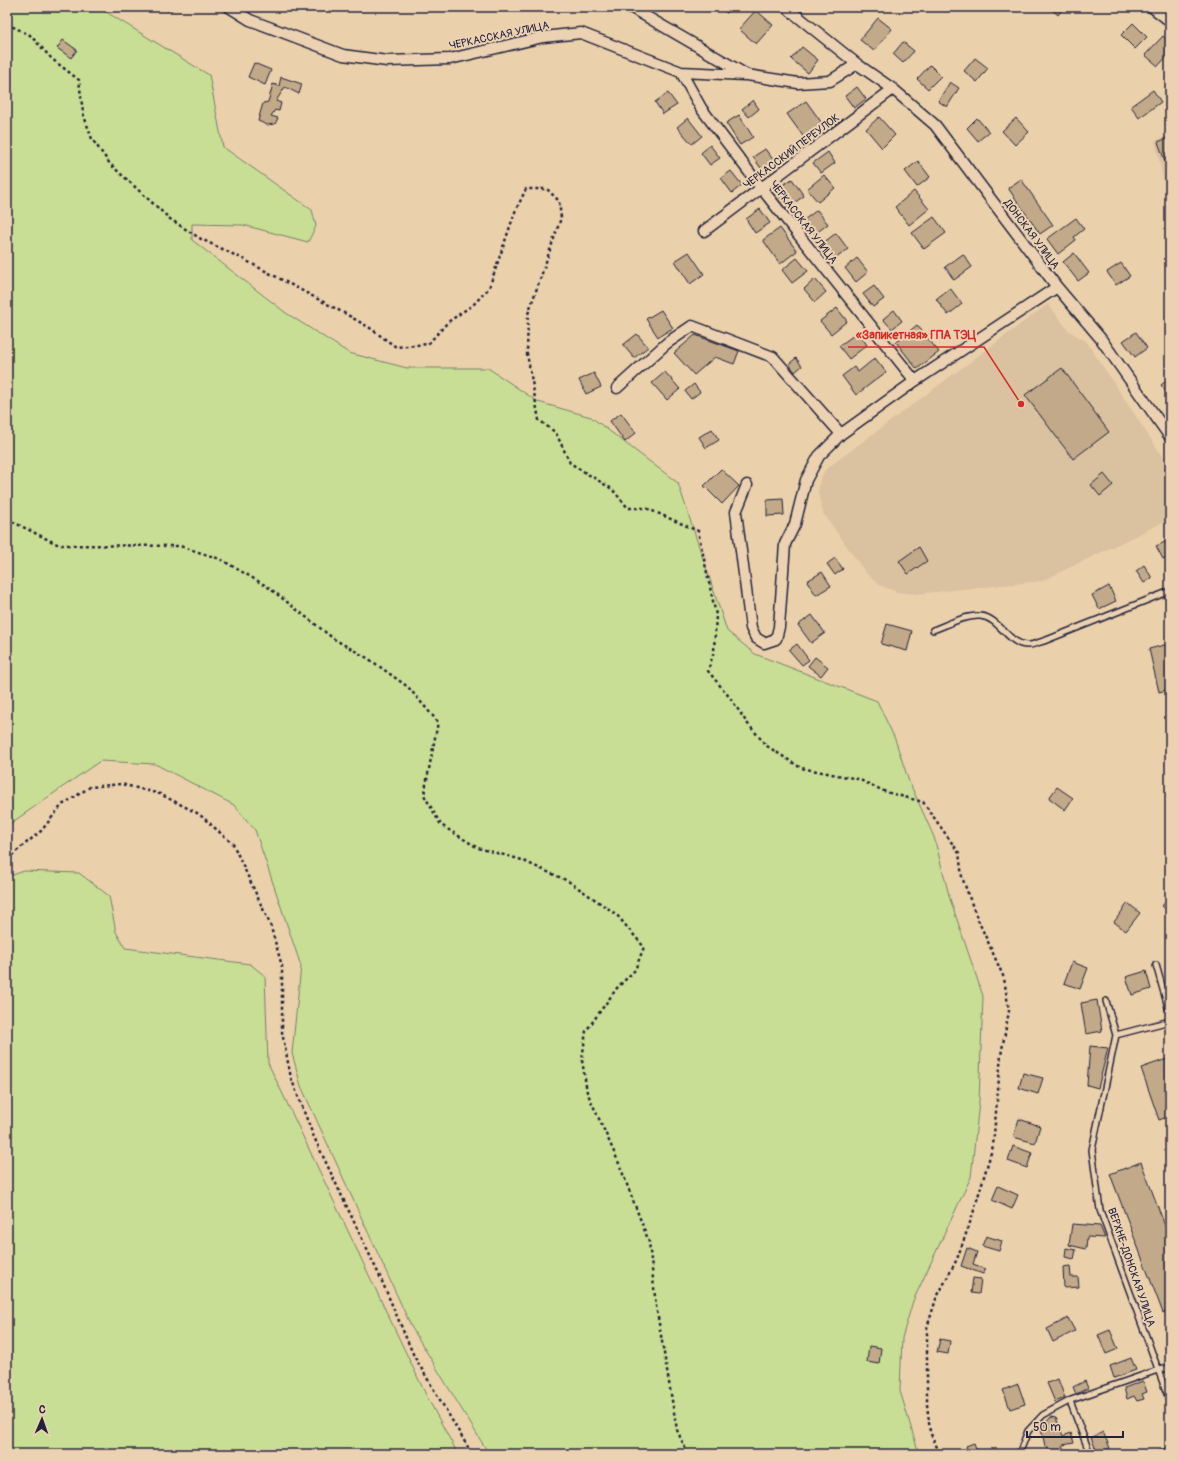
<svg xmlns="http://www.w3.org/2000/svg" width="1177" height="1461" viewBox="0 0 1177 1461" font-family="Pangolin,sans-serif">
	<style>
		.built { fill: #dac1a0 }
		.green { fill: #c8de94; stroke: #758068 }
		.building { fill: #c1a989; stroke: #22223b }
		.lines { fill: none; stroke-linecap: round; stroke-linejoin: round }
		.lane-casing { stroke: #22223b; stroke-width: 8 }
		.street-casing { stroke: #22223b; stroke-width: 13 }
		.path { stroke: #22223b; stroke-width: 2.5; stroke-dasharray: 3 3; stroke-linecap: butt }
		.lane { stroke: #ecd2b3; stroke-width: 5 }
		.street { stroke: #ecd2b3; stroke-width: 10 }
		.labels { text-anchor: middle; stroke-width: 4; stroke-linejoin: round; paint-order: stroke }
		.street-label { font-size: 11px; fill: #22223b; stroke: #ecd2b3 }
		.leader { fill: none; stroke: #d62828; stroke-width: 1.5 }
		.callout-dot { fill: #d62828; stroke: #ecd2b3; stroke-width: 1.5 }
		.callout-label { font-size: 12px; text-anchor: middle; font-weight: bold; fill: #d62828; stroke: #ecd2b3; stroke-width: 4; stroke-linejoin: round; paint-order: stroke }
	</style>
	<rect width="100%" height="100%" fill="#ebd0ac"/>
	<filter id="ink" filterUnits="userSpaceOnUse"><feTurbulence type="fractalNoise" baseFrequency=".025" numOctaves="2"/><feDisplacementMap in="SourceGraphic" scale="8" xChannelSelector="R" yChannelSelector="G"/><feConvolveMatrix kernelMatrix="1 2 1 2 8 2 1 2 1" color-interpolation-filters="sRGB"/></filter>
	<g filter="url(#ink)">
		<path class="built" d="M 1170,134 L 1170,211 L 1155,141 Z
			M 1048,304 L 1069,331 L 1086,341 L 1170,468 L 1170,519 L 1042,581 L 916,594 L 897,592 L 879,585 L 866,573 L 823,513 L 818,493 L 820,479 L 826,469 Z"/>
		<path class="green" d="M 7,7 L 98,7 L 209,75 L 223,147 L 312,210 L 316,226 L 308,242 L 243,225 L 192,224 L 192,240 L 286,313 L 349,353 L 407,368 L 488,368 L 538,402 L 591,417 L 678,483 L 727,631 L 755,654 L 877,701 L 895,739 L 908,779 L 934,837 L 950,899 L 983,996 L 979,1102 L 971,1177 L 913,1301 L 902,1338 L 900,1391 L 919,1454 L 489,1454 L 412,1328 L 301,1086 L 292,1053 L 301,966 L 255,830 L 234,805 L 155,764 L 100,761 L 14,821 L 7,828 Z
			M 24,871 L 79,873 L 109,896 L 116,932 L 125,948 L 250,964 L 265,976 L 268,1063 L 427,1397 L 458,1454 L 7,1454 L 7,877 Z"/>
		<path class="building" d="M 162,7 L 174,7 L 170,12 Z
			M 719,7 L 731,7 L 727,13 Z
			M 1049,7 L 1064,7 L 1058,15 Z
			M 756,10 L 773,25 L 756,44 L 739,29 Z
			M 878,18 L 892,29 L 874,51 L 860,40 Z
			M 1133,23 L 1147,37 L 1135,49 L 1121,35 Z
			M 1163,36 L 1170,43 L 1170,53 L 1158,66 L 1145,55 Z
			M 63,40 L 77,50 L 71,58 L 57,48 Z
			M 903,42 L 914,51 L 903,63 L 893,54 Z
			M 802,47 L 818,60 L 808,73 L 791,59 Z
			M 975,58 L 988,68 L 977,82 L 964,71 Z
			M 254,63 L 271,70 L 265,85 L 248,77 Z
			M 930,65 L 941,76 L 928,89 L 917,79 Z
			M 281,77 L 302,84 L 299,94 L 285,87 L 276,101 L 281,103 L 279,111 L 275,110 L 271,116 L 278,118 L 275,124 L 267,125 L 258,121 L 263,103 L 268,102 L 273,84 L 279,86 Z
			M 950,82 L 959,88 L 947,107 L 938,101 Z
			M 857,87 L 866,99 L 854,108 L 845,96 Z
			M 1153,90 L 1161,102 L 1139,118 L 1131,106 Z
			M 668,93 L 677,105 L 663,114 L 655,102 Z
			M 753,100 L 759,109 L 749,117 L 742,109 Z
			M 806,101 L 824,126 L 805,139 L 787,114 Z
			M 739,115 L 753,137 L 740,145 L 726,123 Z
			M 879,117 L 895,135 L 882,148 L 866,129 Z
			M 688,118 L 702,136 L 692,144 L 677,127 Z
			M 977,118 L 989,132 L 978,141 L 967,128 Z
			M 1016,118 L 1029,132 L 1015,145 L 1002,131 Z
			M 1170,137 L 1170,166 L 1167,167 L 1158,142 Z
			M 710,145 L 720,158 L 710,165 L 701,153 Z
			M 765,149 L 775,162 L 763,171 L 753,157 Z
			M 828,152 L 835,163 L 821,173 L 813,163 Z
			M 918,161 L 930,177 L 917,187 L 905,171 Z
			M 731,171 L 742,185 L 732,193 L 721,178 Z
			M 824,175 L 835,188 L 818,202 L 807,189 Z
			M 792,179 L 804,196 L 784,210 L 772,192 Z
			M 1021,179 L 1053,225 L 1040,234 L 1008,188 Z
			M 914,191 L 929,209 L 909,225 L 895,207 Z
			M 760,209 L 770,223 L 755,233 L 746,219 Z
			M 817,210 L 828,224 L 815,234 L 804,220 Z
			M 934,217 L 946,233 L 924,249 L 912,233 Z
			M 1076,218 L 1084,229 L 1074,237 L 1076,240 L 1058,254 L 1047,239 Z
			M 780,228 L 797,251 L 780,264 L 763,240 Z
			M 836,233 L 848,249 L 835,259 L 823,243 Z
			M 689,252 L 704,274 L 690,284 L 675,261 Z
			M 1074,253 L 1089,273 L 1078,281 L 1063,262 Z
			M 963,254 L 972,267 L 954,280 L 945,267 Z
			M 797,258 L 808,271 L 792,283 L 782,270 Z
			M 857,258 L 868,272 L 856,282 L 845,268 Z
			M 1121,263 L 1130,276 L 1116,285 L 1107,272 Z
			M 815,279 L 826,292 L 815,302 L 804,289 Z
			M 874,286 L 884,299 L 873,307 L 863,294 Z
			M 950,288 L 962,304 L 948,315 L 936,299 Z
			M 837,308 L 847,321 L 831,334 L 820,321 Z
			M 661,310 L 673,328 L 658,337 L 646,319 Z
			M 894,310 L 902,321 L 892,329 L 883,319 Z
			M 917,325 L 939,352 L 917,369 L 896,342 Z
			M 858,332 L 867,345 L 849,359 L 839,346 Z
			M 1136,332 L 1147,348 L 1135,357 L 1123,341 Z
			M 637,334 L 648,347 L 634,358 L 623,345 Z
			M 695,335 L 739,351 L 734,364 L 715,357 L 694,375 L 674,353 Z
			M 796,358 L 802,366 L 795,372 L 789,364 Z
			M 875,358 L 886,372 L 856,395 L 842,376 L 854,367 L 858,372 Z
			M 1062,368 L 1109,432 L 1073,459 L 1025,395 Z
			M 665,372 L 680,389 L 667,400 L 652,383 Z
			M 594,373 L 601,387 L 586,394 L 579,380 Z
			M 1170,378 L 1170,395 L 1169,396 L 1161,385 Z
			M 694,384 L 700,392 L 691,399 L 685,391 Z
			M 621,413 L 636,433 L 625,442 L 610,421 Z
			M 712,429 L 719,440 L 706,448 L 699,437 Z
			M 721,469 L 739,486 L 722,504 L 704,486 Z
			M 1104,474 L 1113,485 L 1100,496 L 1091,485 Z
			M 783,499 L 784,515 L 767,516 L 767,500 Z
			M 1165,542 L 1170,556 L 1163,559 L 1156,546 Z
			M 919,547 L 927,561 L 908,574 L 899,561 Z
			M 835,558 L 843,569 L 835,575 L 827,564 Z
			M 1144,565 L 1152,578 L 1144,583 L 1136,571 Z
			M 822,572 L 831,586 L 816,595 L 807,581 Z
			M 1109,586 L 1116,601 L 1099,609 L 1092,595 Z
			M 812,615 L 825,633 L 811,643 L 798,625 Z
			M 887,624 L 912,631 L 907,651 L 881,644 Z
			M 797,644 L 809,660 L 802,665 L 789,650 Z
			M 1168,644 L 1170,652 L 1170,689 L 1159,692 L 1149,649 Z
			M 815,657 L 828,667 L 821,676 L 808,666 Z
			M 1057,787 L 1073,798 L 1065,810 L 1049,798 Z
			M 1170,896 L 1170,913 L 1162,906 Z
			M 1128,903 L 1140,913 L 1126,931 L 1114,922 Z
			M 1072,962 L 1088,968 L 1080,989 L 1064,983 Z
			M 1146,971 L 1151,989 L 1132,995 L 1126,977 Z
			M 1097,1000 L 1102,1031 L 1086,1034 L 1081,1003 Z
			M 1090,1046 L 1108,1048 L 1098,1088 L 1087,1085 Z
			M 1170,1058 L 1170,1116 L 1159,1120 L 1141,1068 Z
			M 1023,1073 L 1043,1078 L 1038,1094 L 1019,1088 Z
			M 1019,1119 L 1040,1126 L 1035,1143 L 1013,1137 Z
			M 1013,1146 L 1032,1153 L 1027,1168 L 1008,1161 Z
			M 1141,1162 L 1170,1239 L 1170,1310 L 1163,1313 L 1110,1174 Z
			M 998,1186 L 1018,1195 L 1012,1209 L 992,1200 Z
			M 1072,1224 L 1100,1226 L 1105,1238 L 1087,1237 L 1086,1249 L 1069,1245 Z
			M 986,1236 L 1002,1241 L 999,1251 L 982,1246 Z
			M 967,1248 L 977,1252 L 973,1264 L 986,1269 L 983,1274 L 961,1266 Z
			M 1066,1248 L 1076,1250 L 1074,1259 L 1065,1257 Z
			M 1070,1266 L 1071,1277 L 1078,1277 L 1079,1287 L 1064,1288 L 1063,1267 Z
			M 973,1278 L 981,1279 L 979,1294 L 971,1293 Z
			M 1068,1318 L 1075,1331 L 1053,1342 L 1047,1329 Z
			M 1170,1326 L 1170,1339 L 1165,1327 Z
			M 1110,1330 L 1118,1349 L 1106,1354 L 1098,1335 Z
			M 940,1339 L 950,1341 L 948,1354 L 937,1352 Z
			M 869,1346 L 881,1348 L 879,1364 L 867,1362 Z
			M 1131,1358 L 1136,1370 L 1114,1378 L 1110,1366 Z
			M 1058,1379 L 1065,1398 L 1055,1402 L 1047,1383 Z
			M 1085,1381 L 1088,1388 L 1076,1394 L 1073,1387 Z
			M 1143,1381 L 1147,1392 L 1142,1394 L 1144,1399 L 1137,1401 L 1134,1396 L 1127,1399 L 1124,1388 Z
			M 1018,1384 L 1025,1404 L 1010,1409 L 1003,1390 Z
			M 1051,1417 L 1056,1418 L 1063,1436 L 1071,1433 L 1074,1443 L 1063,1445 L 1066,1452 L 1061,1454 L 1055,1454 L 1045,1446 L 1041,1428 Z
			M 1103,1432 L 1110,1448 L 1098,1454 L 1091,1438 Z
			M 974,1443 L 978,1454 L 969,1454 L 966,1446 Z
			M 1170,1447 L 1170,1454 L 1159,1454 L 1158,1451 Z"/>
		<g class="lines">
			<defs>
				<path id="lane" d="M 933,630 C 947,625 965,615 980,616 C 1000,617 1009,647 1029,645 C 1034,645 1039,642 1044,641 L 1170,591
					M 1156,965 L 1170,1014
					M 1106,1001 L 1116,1035 L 1092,1150 L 1100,1210 L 1170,1402
					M 1116,1035 L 1170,1021
					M 1070,1401 L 1090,1454
					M 1019,1454 L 1028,1431 L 1043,1415 L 1071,1400 L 1158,1370 L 1170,1368"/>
				<path id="street" d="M 229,7 L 250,20 L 343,55 L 387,61 L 450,59 L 543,37 L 581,33 L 681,72 L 745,75
					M 630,7 L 747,75 L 798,83 L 830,81 L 857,64 L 893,89 L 935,125 L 1057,287 L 1101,339 L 1170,437
					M 786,7 L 857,64
					M 1152,7 L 1170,21
					M 681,72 L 701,108 L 762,189 L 915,381
					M 704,231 L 893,89
					M 617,388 L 667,343 L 692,326 L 773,357 L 841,434
					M 747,485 L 736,512 L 751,628 L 756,638 L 764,643 L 776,639 L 779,627 L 785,544 L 795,524 L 806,480 L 819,456 L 841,434 L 915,381 L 1057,287"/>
			</defs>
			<use href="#lane" class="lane-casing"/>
			<use href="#street" class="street-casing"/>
			<path class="path" d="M 7,24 L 30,35 L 52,59 L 79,80 L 83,113 L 92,139 L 110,164 L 170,219 L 201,239 L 241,258 L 344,313 L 370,328 L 396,347 L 428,344 L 448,322 L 474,304 L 489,288 L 515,212 L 526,189 L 547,189 L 559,201 L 561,218 L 528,314 L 527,354 L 539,420 L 556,433 L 570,463 L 612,489 L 628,508 L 646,508 L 698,531 L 716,615 L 714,651 L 708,671 L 731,699 L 747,723 L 767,746 L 801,768 L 858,779 L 886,792 L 923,802 L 959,853 L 962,877 L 975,913 L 1004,978 L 1009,1011 L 1001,1055 L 993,1146 L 972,1217 L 957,1259 L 936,1299 L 927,1328 L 927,1404 L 930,1432 L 940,1454
				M 7,519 L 59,545 L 180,546 L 220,559 L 268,587 L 334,639 L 369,659 L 408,687 L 438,722 L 424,795 L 441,825 L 478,848 L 519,859 L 568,881 L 616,914 L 644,947 L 635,970 L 617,988 L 586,1031 L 582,1060 L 587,1092 L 618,1161 L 649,1242 L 656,1306 L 677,1430 L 688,1454
				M 7,859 L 41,831 L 62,805 L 90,787 L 121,784 L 160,794 L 199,814 L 233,844 L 270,924 L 282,966 L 282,1032 L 291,1078 L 313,1135 L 381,1279 L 414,1356 L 472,1454"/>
			<use href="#lane" class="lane"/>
			<use href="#street" class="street"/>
		</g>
	</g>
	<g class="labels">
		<g class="street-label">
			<text transform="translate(499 35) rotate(-12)" y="4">ЧЕРКАССКАЯ УЛИЦА</text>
			<text transform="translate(791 151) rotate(-37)" y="4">ЧЕРКАССКИЙ ПЕРЕУЛОК</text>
			<text transform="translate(804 222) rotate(52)" y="4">ЧЕРКАССКАЯ УЛИЦА</text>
			<text transform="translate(1032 234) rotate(53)" y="4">ДОНСКАЯ УЛИЦА</text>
			<text transform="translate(1132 1267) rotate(71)" y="4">ВЕРХНЕ-ДОНСКАЯ УЛИЦА</text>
		</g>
	</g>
	<path class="leader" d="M1021 404L984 347H848"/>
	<circle class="callout-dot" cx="1021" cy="404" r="4"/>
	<g class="callout-label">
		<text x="916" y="339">«Запикетная» ГПА ТЭЦ</text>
	</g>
	<rect width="1177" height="1461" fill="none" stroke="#ecd2b3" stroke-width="24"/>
	<rect x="12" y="12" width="1153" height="1437" fill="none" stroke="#22223b" stroke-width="1.5" filter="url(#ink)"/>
	<g transform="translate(42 1419) rotate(2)" stroke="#ecd2b3" stroke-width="3" paint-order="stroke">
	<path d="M0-3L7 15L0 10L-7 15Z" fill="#22223b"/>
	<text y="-6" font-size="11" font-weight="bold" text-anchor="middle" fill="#22223b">С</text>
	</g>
	<path d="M1027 1431v6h96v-6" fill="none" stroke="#22223b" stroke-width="2"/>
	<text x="1033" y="1431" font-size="12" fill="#22223b" stroke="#ecd2b3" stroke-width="3" paint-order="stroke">50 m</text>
</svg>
